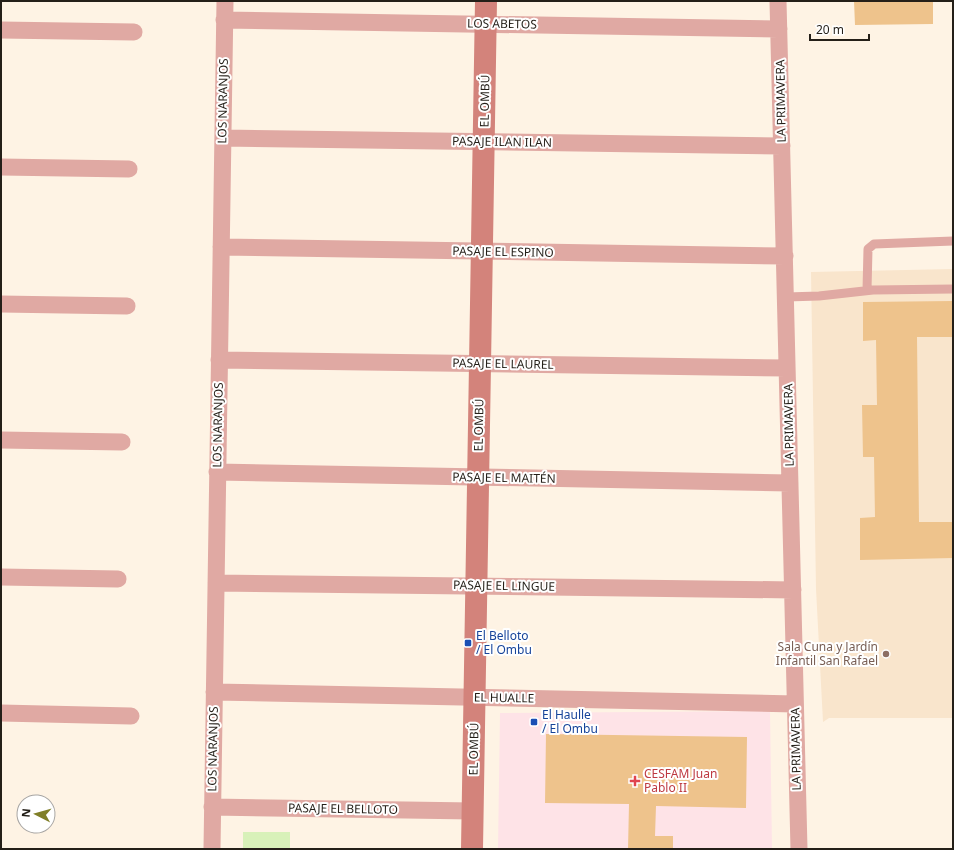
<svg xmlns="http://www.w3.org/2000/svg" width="954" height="850" viewBox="0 0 954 850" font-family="'Noto Sans',sans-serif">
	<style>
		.built { fill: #f9e5cc }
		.medical { fill: #fee3e7 }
		.green { fill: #d8f1b9 }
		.building { fill: #eec38c }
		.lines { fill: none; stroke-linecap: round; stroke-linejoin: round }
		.lane { stroke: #e0a9a3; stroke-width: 9 }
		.street { stroke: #e0a9a3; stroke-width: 17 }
		.secondary { stroke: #d3837b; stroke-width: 22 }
		.transit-dot { fill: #1a4fb4; stroke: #fff; stroke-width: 1.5 }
		.education-dot { fill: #8d6e63; stroke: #fff; stroke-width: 1.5 }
		.health-dot { fill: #e0444e; stroke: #fff; stroke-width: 1.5 }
		.labels { text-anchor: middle; stroke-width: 4; stroke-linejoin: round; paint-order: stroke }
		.street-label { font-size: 12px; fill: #241f18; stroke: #fff }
		.transit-label { font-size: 12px; fill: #164399; stroke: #fff; text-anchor: start }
		.education-label { font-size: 12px; fill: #785e54; stroke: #fff; text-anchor: end }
		.health-label { font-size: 12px; fill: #be3a42; stroke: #fff; text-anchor: start }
	</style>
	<rect width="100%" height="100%" fill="#fef3e4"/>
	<path class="built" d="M 953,269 L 953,718 L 829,718 L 823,722 L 816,589 L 811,272 Z"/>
	<path class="medical" d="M 770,711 L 772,849 L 498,849 L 500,713 Z"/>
	<path class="green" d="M 243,832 L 290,832 L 290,849 L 243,849 Z"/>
	<path class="building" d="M 854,1 L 933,1 L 933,24 L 855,25 Z
		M 953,301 L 953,337 L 917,337 L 919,522 L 953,522 L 953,558 L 860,560 L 860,518 L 875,517 L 874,457 L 863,457 L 862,405 L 877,405 L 876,340 L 863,341 L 863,302 Z
		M 546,734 L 747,737 L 746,808 L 656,806 L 655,836 L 673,836 L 673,849 L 628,849 L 629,804 L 545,803 Z"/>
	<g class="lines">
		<path class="lane" d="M 867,290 L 868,249 L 874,244 L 953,241
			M 786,297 L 819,296 L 873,290 L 953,289"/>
		<path class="street" d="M 778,1 L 799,849
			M 224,20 L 779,29
			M 1,30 L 134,32
			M 223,138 L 782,146
			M 1,167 L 129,169
			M 221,247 L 785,256
			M 1,304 L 127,306
			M 219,360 L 787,368
			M 1,440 L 122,442
			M 217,472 L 790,483
			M 1,577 L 118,579
			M 216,583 L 793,590
			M 214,692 L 795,704
			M 1,713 L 131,716
			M 212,807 L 473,811
			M 212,849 L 225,1"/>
		<path class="secondary" d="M 472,849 L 486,1"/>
	</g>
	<g class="transit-dot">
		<rect x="464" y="639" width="8" height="8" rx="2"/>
		<rect x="530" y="718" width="8" height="8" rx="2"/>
	</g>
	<circle class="education-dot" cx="886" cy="654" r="4"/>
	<path class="health-dot" d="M633 775h4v4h4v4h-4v4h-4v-4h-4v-4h4z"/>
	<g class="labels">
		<g class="street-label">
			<text transform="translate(502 24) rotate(1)" y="4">LOS ABETOS</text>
			<text transform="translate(223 101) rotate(-89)" y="4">LOS NARANJOS</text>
			<text transform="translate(485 101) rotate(-89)" y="4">EL OMBÚ</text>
			<text transform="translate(781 101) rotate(-91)" y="4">LA PRIMAVERA</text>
			<text transform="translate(502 142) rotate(1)" y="4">PASAJE ILAN ILAN</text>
			<text transform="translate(503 252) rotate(1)" y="4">PASAJE EL ESPINO</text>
			<text transform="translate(503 364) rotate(1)" y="4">PASAJE EL LAUREL</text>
			<text transform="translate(218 425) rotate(-89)" y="4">LOS NARANJOS</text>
			<text transform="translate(479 425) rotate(-89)" y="4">EL OMBÚ</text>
			<text transform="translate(789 425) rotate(-91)" y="4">LA PRIMAVERA</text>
			<text transform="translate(504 478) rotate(1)" y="4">PASAJE EL MAITÉN</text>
			<text transform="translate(504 586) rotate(1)" y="4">PASAJE EL LINGUE</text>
			<text transform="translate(504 698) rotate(1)" y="4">EL HUALLE</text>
			<text transform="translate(213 749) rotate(-89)" y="4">LOS NARANJOS</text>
			<text transform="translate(474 749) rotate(-89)" y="4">EL OMBÚ</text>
			<text transform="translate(796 749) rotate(-91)" y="4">LA PRIMAVERA</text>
			<text transform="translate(343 809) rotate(1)" y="4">PASAJE EL BELLOTO</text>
		</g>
		<g class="transit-label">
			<text x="476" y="640">El Belloto<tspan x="476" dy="14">/ El Ombu</tspan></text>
			<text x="542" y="719">El Haulle<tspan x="542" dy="14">/ El Ombu</tspan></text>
		</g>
		<g class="education-label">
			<text x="878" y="651">Sala Cuna y Jardín<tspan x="878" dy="14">Infantil San Rafael</tspan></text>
		</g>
		<g class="health-label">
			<text x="644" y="778">CESFAM Juan<tspan x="644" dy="14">Pablo II</tspan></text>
		</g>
	</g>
	<rect width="954" height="850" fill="none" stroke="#241f18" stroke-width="4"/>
	<g transform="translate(36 814) rotate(276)"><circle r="19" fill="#ffffff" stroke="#a7a5a3"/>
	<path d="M0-3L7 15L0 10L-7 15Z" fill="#807f28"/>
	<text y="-6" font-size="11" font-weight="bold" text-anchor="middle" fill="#241f18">N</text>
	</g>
	<path d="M810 34v6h59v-6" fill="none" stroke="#241f18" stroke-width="2"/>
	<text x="816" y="34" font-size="12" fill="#241f18" stroke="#ffffff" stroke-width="3" paint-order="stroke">20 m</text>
</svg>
